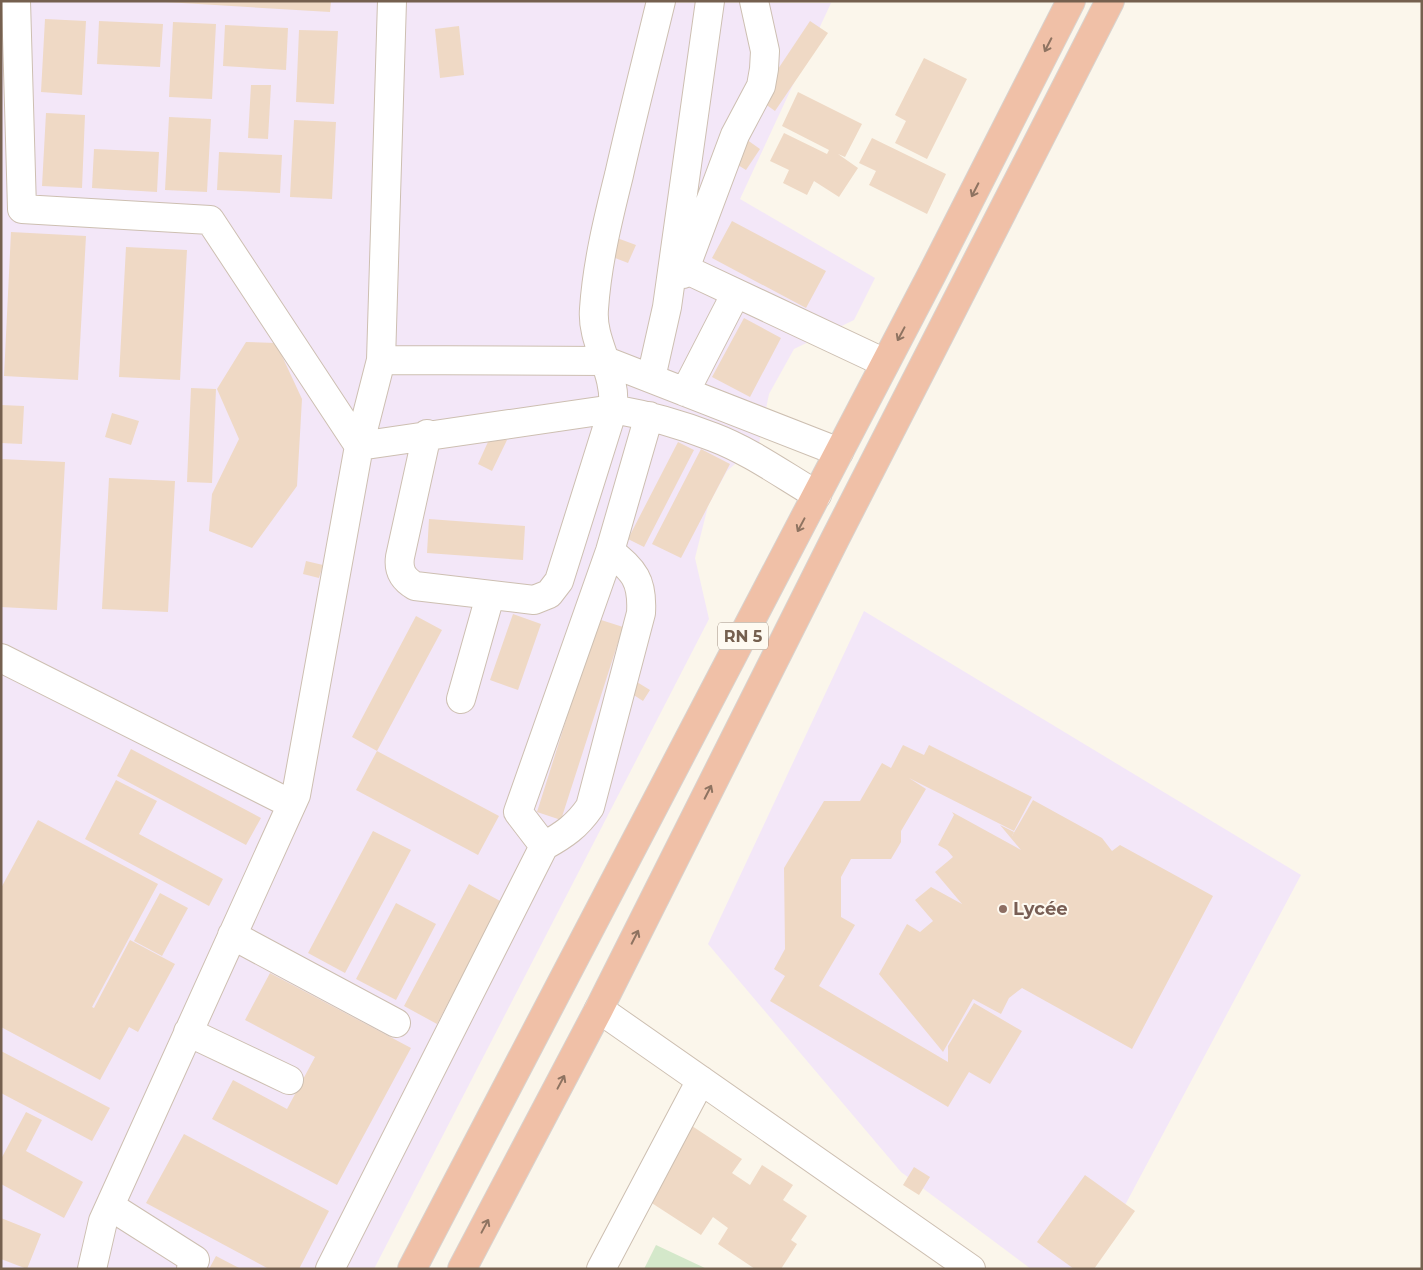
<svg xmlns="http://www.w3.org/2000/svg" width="1423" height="1270" viewBox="0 0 1423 1270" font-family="Montserrat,sans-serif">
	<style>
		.education { fill: #f3e7f8 }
		.green { fill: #d4e8ca }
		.building { fill: #efd9c5 }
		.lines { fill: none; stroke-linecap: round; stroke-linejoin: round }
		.minor-casing { stroke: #cdbfb1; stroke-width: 30 }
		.highway-casing { stroke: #d8d2ce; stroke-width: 30 }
		.minor { stroke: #fff; stroke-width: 28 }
		.highway { stroke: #f0c0a7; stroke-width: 28 }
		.oneway { stroke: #8e7361 }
		.education-dot { fill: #8d6e63; stroke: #fefaf1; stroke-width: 2 }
		.labels { text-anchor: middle; stroke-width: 4; stroke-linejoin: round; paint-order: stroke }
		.shield { fill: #fefaf1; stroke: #9e8e80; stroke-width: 1 }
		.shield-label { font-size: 16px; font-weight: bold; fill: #75604f }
		.education-label { font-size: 18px; font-weight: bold; fill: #785e54; stroke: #fefaf1; text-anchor: start }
	</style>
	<rect width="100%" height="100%" fill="#fbf6eb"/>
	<path class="education" d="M 1,1 L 831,3 L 740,199 L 875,278 L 854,320 L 794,349 L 769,394 L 759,443 L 727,471 L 708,506 L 695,558 L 709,619 L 374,1269 L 1,1269 Z
		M 864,611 L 1301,875 L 1091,1269 L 1031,1269 L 901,1172 L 708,944 Z"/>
	<path class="green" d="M 656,1245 L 707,1269 L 644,1269 Z"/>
	<path class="building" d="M 149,1 L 331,1 L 330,12 Z
		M 45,19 L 86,21 L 82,95 L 41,92 Z
		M 99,21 L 163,24 L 160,67 L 97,64 Z
		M 810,21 L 828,33 L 775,111 L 758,99 Z
		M 173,22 L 216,24 L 212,99 L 169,97 Z
		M 225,25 L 288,28 L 286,70 L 223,66 Z
		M 459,26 L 464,75 L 440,78 L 435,29 Z
		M 299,30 L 338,31 L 334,104 L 296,102 Z
		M 924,58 L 967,79 L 927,159 L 895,143 L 906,121 L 895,115 Z
		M 251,85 L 271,85 L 268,139 L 248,138 Z
		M 798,92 L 862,124 L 845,157 L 838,154 L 858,168 L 839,197 L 814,181 L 807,195 L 783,183 L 789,170 L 770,161 L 784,133 L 827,154 L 829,150 L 782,126 Z
		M 46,113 L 85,115 L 82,188 L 42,186 Z
		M 169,117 L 211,119 L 207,192 L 165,190 Z
		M 294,120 L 336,122 L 332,199 L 290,197 Z
		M 743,137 L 760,149 L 746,170 L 728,159 Z
		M 872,138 L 946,174 L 927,214 L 869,185 L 876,171 L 859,163 Z
		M 94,149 L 159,152 L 157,192 L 92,188 Z
		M 219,152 L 282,155 L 280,193 L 217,190 Z
		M 732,221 L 826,271 L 806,308 L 712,258 Z
		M 11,232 L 86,236 L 78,380 L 4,376 Z
		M 617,238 L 636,245 L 628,263 L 610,256 Z
		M 126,247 L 187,250 L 180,380 L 119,377 Z
		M 744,318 L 781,338 L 750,397 L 712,377 Z
		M 246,342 L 276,343 L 302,399 L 297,486 L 252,548 L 209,531 L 212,494 L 239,439 L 217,389 Z
		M 191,388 L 216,389 L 212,483 L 187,482 Z
		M 1,405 L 24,406 L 22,444 L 1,443 Z
		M 112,413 L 139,421 L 131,445 L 105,437 Z
		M 492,433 L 507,440 L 492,471 L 478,464 Z
		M 678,442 L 694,450 L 644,547 L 628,539 Z
		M 701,449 L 730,464 L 681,558 L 652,544 Z
		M 1,459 L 65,462 L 57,610 L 1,607 Z
		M 109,478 L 175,481 L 168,612 L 102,609 Z
		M 429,519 L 525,526 L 523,560 L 427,553 Z
		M 306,561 L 323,565 L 319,578 L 303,574 Z
		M 513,614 L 541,624 L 518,690 L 490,680 Z
		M 416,616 L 442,630 L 377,751 L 499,816 L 478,855 L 356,790 L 377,751 L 352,737 Z
		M 598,619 L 623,627 L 561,820 L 537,812 Z
		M 632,679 L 650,690 L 643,701 L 626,690 Z
		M 903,745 L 924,755 L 929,745 L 1032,797 L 1014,831 L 909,778 L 926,789 L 901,831 L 901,842 L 891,859 L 851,859 L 841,877 L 841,917 L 855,925 L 819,986 L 948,1062 L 948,1046 L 974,1003 L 1022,1031 L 990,1084 L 969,1072 L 948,1107 L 770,1001 L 785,976 L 774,969 L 785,949 L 784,868 L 824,801 L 860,801 L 882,763 L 891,768 Z
		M 131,749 L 261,818 L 246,845 L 117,776 Z
		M 116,780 L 157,801 L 139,834 L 223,879 L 209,906 L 85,839 Z
		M 1033,800 L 1102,838 L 1112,851 L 1120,845 L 1213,896 L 1132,1049 L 1022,988 L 1009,998 L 1001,1014 L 973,999 L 943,1052 L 879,974 L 907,924 L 920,932 L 933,921 L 915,900 L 931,887 L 962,904 L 935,872 L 953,857 L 947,850 L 938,845 L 954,815 L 952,812 L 1021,850 L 1000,825 L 1014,832 L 1012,836 Z
		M 38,820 L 158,884 L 92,1007 L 94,1008 L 130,940 L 175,964 L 138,1032 L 129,1027 L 100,1080 L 1,1027 L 1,888 Z
		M 373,831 L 411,850 L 345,973 L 308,953 Z
		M 469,884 L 502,902 L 437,1024 L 404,1006 Z
		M 160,893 L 188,908 L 162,956 L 134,941 Z
		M 396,903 L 436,924 L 396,1000 L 356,979 Z
		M 270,973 L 411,1048 L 337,1185 L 212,1119 L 233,1080 L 287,1109 L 315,1057 L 245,1020 Z
		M 1,1051 L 110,1108 L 92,1141 L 1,1093 Z
		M 26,1112 L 42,1120 L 26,1151 L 83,1182 L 64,1218 L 1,1184 L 1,1159 Z
		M 692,1126 L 742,1159 L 732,1173 L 750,1185 L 762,1165 L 793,1185 L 783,1200 L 807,1216 L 791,1240 L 797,1244 L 781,1269 L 755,1269 L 718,1244 L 728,1228 L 713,1217 L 701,1235 L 644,1198 Z
		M 184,1134 L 329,1211 L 299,1269 L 269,1269 L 146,1203 Z
		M 914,1167 L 930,1177 L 919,1195 L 903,1185 Z
		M 1085,1175 L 1135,1211 L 1094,1269 L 1074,1269 L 1037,1242 Z
		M 1,1218 L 41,1234 L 27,1269 L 1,1259 Z
		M 216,1256 L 241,1269 L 209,1269 Z"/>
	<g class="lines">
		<defs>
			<path id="minor" d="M 16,1 L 22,209 L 210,220 L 359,446 L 381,360
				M 392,1 L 381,360 L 606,361 L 839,452
				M 685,269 L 885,363
				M 683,274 L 735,135 L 761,86 L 764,69 L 765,51 L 754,1
				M 651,378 L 667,307 L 710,1
				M 685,392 L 736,293
				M 427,434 L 400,557 C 398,571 403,579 415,586 L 534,600 L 549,594 L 559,581 L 613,409 C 617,371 591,343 594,309 C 597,264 608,219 619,175 C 632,117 647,59 661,1
				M 1,658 L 291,804
				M 461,699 L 490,596
				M 544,846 C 564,835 577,826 590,807 L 641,613 C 643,580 634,571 610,551
				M 232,935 L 396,1023
				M 599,1009 L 971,1269
				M 188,1032 L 289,1080
				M 110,1206 L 195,1260 L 191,1269
				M 92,1269 L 103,1221 L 296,795 L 359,446 L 613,409 C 647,415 680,424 713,437 C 750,451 783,475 817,495
				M 330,1269 L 544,846 L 518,812 L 610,551 L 649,416
				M 601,1269 L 701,1080"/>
			<path id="highway" d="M 412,1269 L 932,274 L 1071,1
				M 462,1269 L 599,1009 L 835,539 L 1110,1"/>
		</defs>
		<use href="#minor" class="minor-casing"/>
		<use href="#highway" class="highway-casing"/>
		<use href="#minor" class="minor"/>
		<use href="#highway" class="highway"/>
	</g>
	<defs><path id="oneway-shaft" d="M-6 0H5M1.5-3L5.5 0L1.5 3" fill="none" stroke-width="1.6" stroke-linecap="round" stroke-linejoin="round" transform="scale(1.25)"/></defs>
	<g class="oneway">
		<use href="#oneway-shaft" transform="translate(1048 45) rotate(117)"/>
		<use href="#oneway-shaft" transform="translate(975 190) rotate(117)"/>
		<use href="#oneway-shaft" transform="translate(901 334) rotate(118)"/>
		<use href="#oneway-shaft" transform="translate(801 525) rotate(118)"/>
		<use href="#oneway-shaft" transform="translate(708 792) rotate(-63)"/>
		<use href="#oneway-shaft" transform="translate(635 937) rotate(-63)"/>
		<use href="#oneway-shaft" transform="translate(561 1082) rotate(-62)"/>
		<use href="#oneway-shaft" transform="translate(485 1226) rotate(-62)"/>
	</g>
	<circle class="education-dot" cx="1003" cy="909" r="5"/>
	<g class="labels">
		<rect class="shield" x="718" y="622.5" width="50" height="27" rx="4"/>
		<g class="shield-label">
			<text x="743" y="642">RN 5</text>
		</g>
		<g class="education-label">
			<text x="1013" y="915">Lycée</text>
		</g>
	</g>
	<rect width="1423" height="1270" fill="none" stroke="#75604f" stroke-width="5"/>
</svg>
